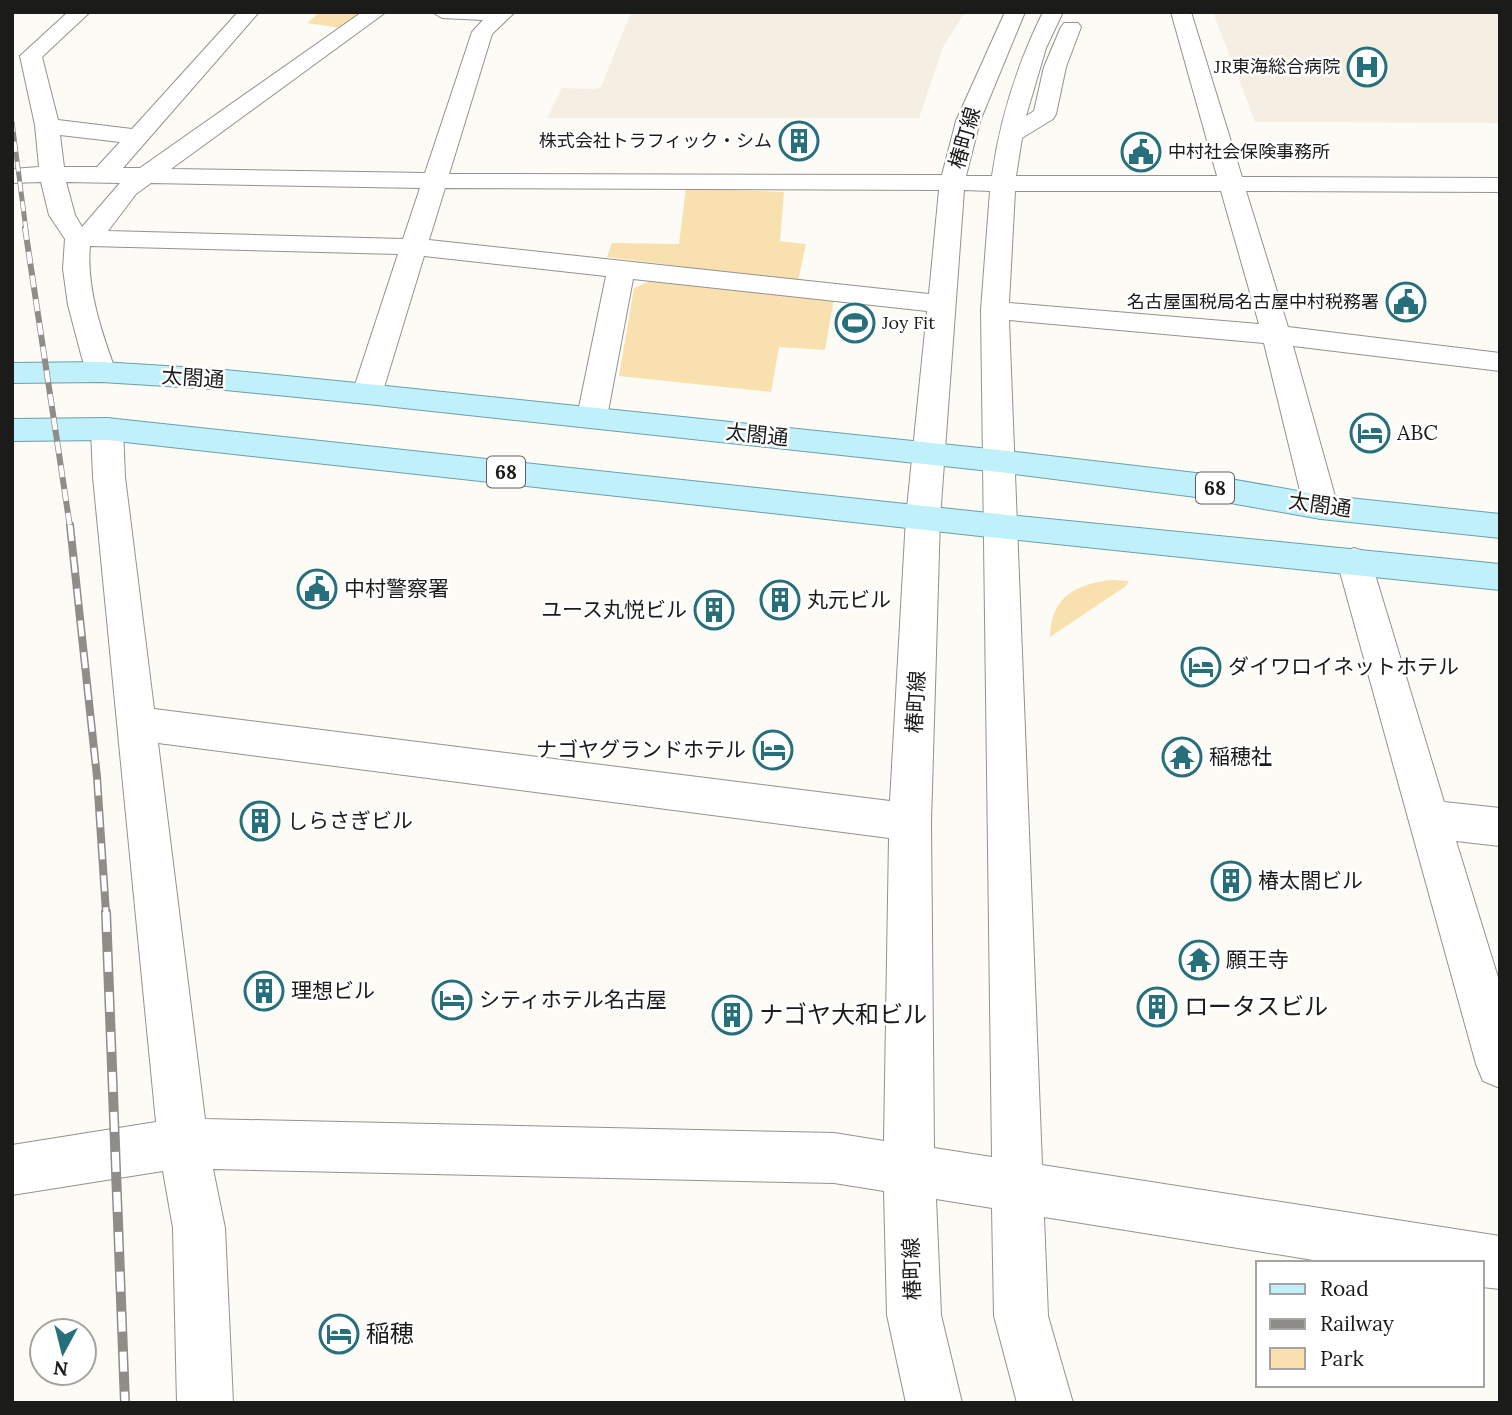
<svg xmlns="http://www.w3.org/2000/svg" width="1512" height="1415" viewBox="0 0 1512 1415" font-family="Lora,'Noto Sans JP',serif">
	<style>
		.built { fill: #f5efe3 }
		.green { fill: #f9e1af }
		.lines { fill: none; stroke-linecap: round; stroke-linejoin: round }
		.minor-casing { stroke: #94928e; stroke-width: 2 }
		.major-casing { stroke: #6b9fa9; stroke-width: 2 }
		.minor { fill: #fff; fill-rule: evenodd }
		.major { fill: #c0f0fa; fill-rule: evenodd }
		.rail-far3-casing { stroke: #8e8d8a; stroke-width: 5 }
		.rail-far2-casing { stroke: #8e8d8a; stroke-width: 6 }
		.rail-far1-casing { stroke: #8e8d8a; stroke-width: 8 }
		.rail-casing { stroke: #8e8d8a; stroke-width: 10 }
		.rail-far3 { stroke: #fff; stroke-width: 3.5; stroke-dasharray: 10; stroke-linecap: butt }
		.rail-far2 { stroke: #fff; stroke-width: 4.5; stroke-dasharray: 12; stroke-linecap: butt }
		.rail-far1 { stroke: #fff; stroke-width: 5; stroke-dasharray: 16; stroke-linecap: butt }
		.rail { stroke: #fff; stroke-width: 7; stroke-dasharray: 20; stroke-linecap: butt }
		.labels { text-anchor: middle; stroke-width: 5; stroke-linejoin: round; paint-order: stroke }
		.far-poi-label { font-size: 18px; fill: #1b1b19; stroke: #fff; text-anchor: end }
		.shield { fill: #fff; stroke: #5f5f5e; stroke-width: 2 }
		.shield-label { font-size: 19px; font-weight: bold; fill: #1b1b19 }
		.street-label { font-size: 21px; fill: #1b1b19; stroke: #fff }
		.poi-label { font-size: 21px; fill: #1b1b19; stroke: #fff; text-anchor: start }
		.near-poi-label { font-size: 24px; fill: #1b1b19; stroke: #fff; text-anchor: start }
	</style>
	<rect width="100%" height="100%" fill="#fdfbf6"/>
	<path class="built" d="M 631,12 L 965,12 L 943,47 L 919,118 L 547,118 L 562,88 L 593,89 L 601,87 Z
		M 1213,12 L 1500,12 L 1500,123 L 1255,122 Z"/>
	<path class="green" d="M 320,12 L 360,14 L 341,28 L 307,23 Z
		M 686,188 L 784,192 L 780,241 L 806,244 L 798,281 L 607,257 L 612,243 L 679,244 Z
		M 652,280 L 834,298 L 825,350 L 779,347 L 771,392 L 619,376 L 634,288 Z
		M 1112,580 L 1129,581 L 1126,586 L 1050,637 C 1051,597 1075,584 1112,580 Z"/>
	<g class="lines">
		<defs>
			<path id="minor" d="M 68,12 L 90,12 L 42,57 L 58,120 L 132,129 L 238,12 L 259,12 L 123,168 L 140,168 L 362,12 L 386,12 L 171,169 L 425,173 L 472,32 L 483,20 L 442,18 L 432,12 L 515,12 L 492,34 L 449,174 L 942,175 L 956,121 L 1005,12 L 1025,12 L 980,121 L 966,176 L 992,176 C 1000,118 1017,65 1043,12 L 1063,12 L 1046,48 L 1026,116 L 1034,111 L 1044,67 L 1061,27 L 1064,23 L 1078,23 L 1081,27 L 1066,67 L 1056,114 L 1053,119 L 1022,138 L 1016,176 L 1217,176 L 1171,12 L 1191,12 L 1242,177 L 1500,178 L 1500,192 L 1246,191 L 1288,327 L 1500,353 L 1500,371 L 1293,346 L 1338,507 L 1333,516 L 1321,519 L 1309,516 L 1304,507 L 1264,343 L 1009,320 L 1042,1165 L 1500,1236 L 1500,1289 L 1482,1287 L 1482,1263 L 1332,1263 L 1044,1217 L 1048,1316 L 1073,1403 L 1017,1403 L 994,1316 L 992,1208 L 936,1199 L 941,1315 L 962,1403 L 906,1403 L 887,1315 L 884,1191 L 834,1183 L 213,1169 L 225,1228 L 233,1403 L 177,1403 L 173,1228 L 163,1171 L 12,1195 L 12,1145 L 156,1122 L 93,477 L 91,429 L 96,421 L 107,418 L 118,421 L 123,429 L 125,477 L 154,709 L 890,801 L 906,518 L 927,311 L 633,279 L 607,417 L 603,424 L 592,427 L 581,424 L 577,417 L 606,276 L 424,256 L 382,394 L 378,401 L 367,404 L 356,401 L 352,394 L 398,254 L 90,246 C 86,288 102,333 116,372 L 112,379 L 101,382 L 90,379 L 82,358 L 68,305 L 63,269 L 65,239 L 49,215 L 41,182 L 12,183 L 12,169 L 39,167 L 35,125 L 20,56 ZM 60,135 L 120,142 L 97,167 L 64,167 ZM 66,182 L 120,183 L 82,227 L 75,215 ZM 151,183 L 420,188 L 403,239 L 108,231 L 136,194 ZM 445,188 L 939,190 L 929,294 L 429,240 ZM 964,190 L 990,191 L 981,310 L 992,1157 L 934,1148 L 931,822 L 940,518 ZM 1015,191 L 1221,191 L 1259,324 L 1009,303 ZM 158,743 L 889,838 L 884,1141 L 834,1133 L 205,1119 Z
				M 1354,548 L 1366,552 L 1371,561 L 1444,802 L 1500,808 L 1500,846 L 1456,841 L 1500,984 L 1500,1088 L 1483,1081 L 1476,1064 L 1337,561 L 1342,552 Z"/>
			<path id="major" d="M 101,362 L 215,369 L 367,384 L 999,450 L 1196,473 L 1321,495 L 1500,514 L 1500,538 L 1321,519 L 1196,497 L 999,472 L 367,404 L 215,389 L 101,382 L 12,383 L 12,363 Z
				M 107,418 L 998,514 L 1500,564 L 1500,590 L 998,538 L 107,440 L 12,441 L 12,419 Z"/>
		</defs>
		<use href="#minor" class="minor-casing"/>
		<use href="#major" class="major-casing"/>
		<use href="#minor" class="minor"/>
		<use href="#major" class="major"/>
		<defs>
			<path id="rail-far3" d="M 12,122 L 26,230"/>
			<path id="rail-far2" d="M 25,228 L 70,527"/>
			<path id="rail-far1" d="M 70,525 L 97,777 L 106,913"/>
			<path id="rail" d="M 106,912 L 125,1403"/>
		</defs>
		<use href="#rail-far3" class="rail-far3-casing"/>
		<use href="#rail-far2" class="rail-far2-casing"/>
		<use href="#rail-far1" class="rail-far1-casing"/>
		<use href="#rail" class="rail-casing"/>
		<use href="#rail-far3" class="rail-far3"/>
		<use href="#rail-far2" class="rail-far2"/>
		<use href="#rail-far1" class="rail-far1"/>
		<use href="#rail" class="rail"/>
	</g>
	<defs>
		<symbol id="hospital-ring" viewBox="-11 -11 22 22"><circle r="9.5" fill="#fff" stroke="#286f7c" stroke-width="1.5"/><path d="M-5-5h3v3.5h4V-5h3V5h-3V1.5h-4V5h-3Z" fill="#286f7c"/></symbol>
		<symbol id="building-ring" viewBox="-11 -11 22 22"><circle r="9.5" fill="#fff" stroke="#286f7c" stroke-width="1.5"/><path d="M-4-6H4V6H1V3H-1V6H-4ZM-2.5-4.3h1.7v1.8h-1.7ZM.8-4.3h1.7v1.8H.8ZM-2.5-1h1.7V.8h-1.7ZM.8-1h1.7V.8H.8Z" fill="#286f7c"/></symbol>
		<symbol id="civic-ring" viewBox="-11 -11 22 22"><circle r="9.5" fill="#fff" stroke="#286f7c" stroke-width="1.5"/><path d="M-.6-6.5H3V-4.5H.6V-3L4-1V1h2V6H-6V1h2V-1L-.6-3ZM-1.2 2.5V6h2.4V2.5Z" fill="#286f7c"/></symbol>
		<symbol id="stadium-ring" viewBox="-11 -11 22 22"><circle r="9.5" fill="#fff" stroke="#286f7c" stroke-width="1.5"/><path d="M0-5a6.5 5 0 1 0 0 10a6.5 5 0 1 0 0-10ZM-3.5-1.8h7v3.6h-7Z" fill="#286f7c"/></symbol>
		<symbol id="hotel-ring" viewBox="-11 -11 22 22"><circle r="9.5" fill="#fff" stroke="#286f7c" stroke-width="1.5"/><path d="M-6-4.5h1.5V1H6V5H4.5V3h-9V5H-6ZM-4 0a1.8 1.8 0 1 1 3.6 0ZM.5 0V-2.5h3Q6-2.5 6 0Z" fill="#286f7c"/></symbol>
		<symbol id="temple-ring" viewBox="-11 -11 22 22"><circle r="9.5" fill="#fff" stroke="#286f7c" stroke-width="1.5"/><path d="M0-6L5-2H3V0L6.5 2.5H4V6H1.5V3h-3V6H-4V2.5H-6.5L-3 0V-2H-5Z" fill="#286f7c"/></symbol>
	</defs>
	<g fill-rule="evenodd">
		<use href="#hospital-ring" x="1345" y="45" width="44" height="44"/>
		<use href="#building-ring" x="777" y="119" width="44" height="44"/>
		<use href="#civic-ring" x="1119" y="130" width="44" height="44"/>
		<use href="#civic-ring" x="1384" y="280" width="44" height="44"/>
		<use href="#stadium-ring" x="833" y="301" width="44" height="44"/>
		<use href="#hotel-ring" x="1348" y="411" width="44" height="44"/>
		<use href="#civic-ring" x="295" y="567" width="44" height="44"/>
		<use href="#building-ring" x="758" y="578" width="44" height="44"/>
		<use href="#building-ring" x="692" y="588" width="44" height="44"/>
		<use href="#hotel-ring" x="1179" y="645" width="44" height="44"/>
		<use href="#hotel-ring" x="751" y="728" width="44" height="44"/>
		<use href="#temple-ring" x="1160" y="735" width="44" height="44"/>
		<use href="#building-ring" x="238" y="799" width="44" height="44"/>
		<use href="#building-ring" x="1209" y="859" width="44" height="44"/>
		<use href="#temple-ring" x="1177" y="938" width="44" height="44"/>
		<use href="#building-ring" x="242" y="969" width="44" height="44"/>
		<use href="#hotel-ring" x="430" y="978" width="44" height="44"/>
		<use href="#building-ring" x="1135" y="985" width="44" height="44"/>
		<use href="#building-ring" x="710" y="993" width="44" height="44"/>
		<use href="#hotel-ring" x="317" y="1312" width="44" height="44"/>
	</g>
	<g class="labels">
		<g class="far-poi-label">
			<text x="1340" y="73">JR東海総合病院</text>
			<text x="772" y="147">株式会社トラフィック・シム</text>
			<text x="1168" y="158" text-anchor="start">中村社会保険事務所</text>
			<text x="1379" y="308">名古屋国税局名古屋中村税務署</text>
			<text x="882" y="329" text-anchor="start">Joy Fit</text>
		</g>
		<g class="shield">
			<rect x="487" y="456.5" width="38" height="31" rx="5"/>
			<rect x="1196" y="472.5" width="38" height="31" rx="5"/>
		</g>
		<g class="shield-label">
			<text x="506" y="479">68</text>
			<text x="1215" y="495">68</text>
		</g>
		<g class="street-label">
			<text transform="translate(965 138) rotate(-74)" y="7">椿町線</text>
			<text transform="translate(193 378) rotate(4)" y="7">太閤通</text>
			<text transform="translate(757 435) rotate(6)" y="7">太閤通</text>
			<text transform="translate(1320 505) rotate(8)" y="7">太閤通</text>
			<text transform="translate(916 702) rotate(-87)" y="7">椿町線</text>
			<text transform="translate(912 1269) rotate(-92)" y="7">椿町線</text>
		</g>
		<g class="poi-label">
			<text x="1397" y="440">ABC</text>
			<text x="344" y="596">中村警察署</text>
			<text x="807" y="607">丸元ビル</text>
			<text x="687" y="617" text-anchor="end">ユース丸悦ビル</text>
			<text x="1228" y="674">ダイワロイネットホテル</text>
			<text x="746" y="757" text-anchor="end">ナゴヤグランドホテル</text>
			<text x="1209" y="764">稲穂社</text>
			<text x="287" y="828">しらさぎビル</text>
			<text x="1258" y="888">椿太閤ビル</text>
			<text x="1226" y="967">願王寺</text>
			<text x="291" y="998">理想ビル</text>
			<text x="479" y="1007">シティホテル名古屋</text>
		</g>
		<g class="near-poi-label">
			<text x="1184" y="1015">ロータスビル</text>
			<text x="759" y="1023">ナゴヤ大和ビル</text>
			<text x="366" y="1342">稲穂</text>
		</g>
	</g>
	<rect width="1512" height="1415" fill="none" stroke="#1b1b19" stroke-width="28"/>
	<rect x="1256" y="1261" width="228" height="126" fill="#ffffff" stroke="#a4a4a3" stroke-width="2"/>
	<rect x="1270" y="1284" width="35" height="10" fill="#c0f0fa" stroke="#a4a4a3" stroke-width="2"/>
	<text x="1320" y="1296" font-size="21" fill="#1b1b19">Road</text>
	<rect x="1270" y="1319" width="35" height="10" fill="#8e8d8a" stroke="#a4a4a3" stroke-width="2"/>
	<text x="1320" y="1331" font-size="21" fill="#1b1b19">Railway</text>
	<rect x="1270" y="1348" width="35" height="21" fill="#f9e1af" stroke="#a4a4a3" stroke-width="2"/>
	<text x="1320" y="1366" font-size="21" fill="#1b1b19">Park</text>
	<g transform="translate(63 1352) rotate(187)"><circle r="33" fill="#ffffff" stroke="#a4a4a3" stroke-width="2"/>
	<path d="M0-5L12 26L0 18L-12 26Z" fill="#286f7c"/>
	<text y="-10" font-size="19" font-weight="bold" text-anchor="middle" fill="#1b1b19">N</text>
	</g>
</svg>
